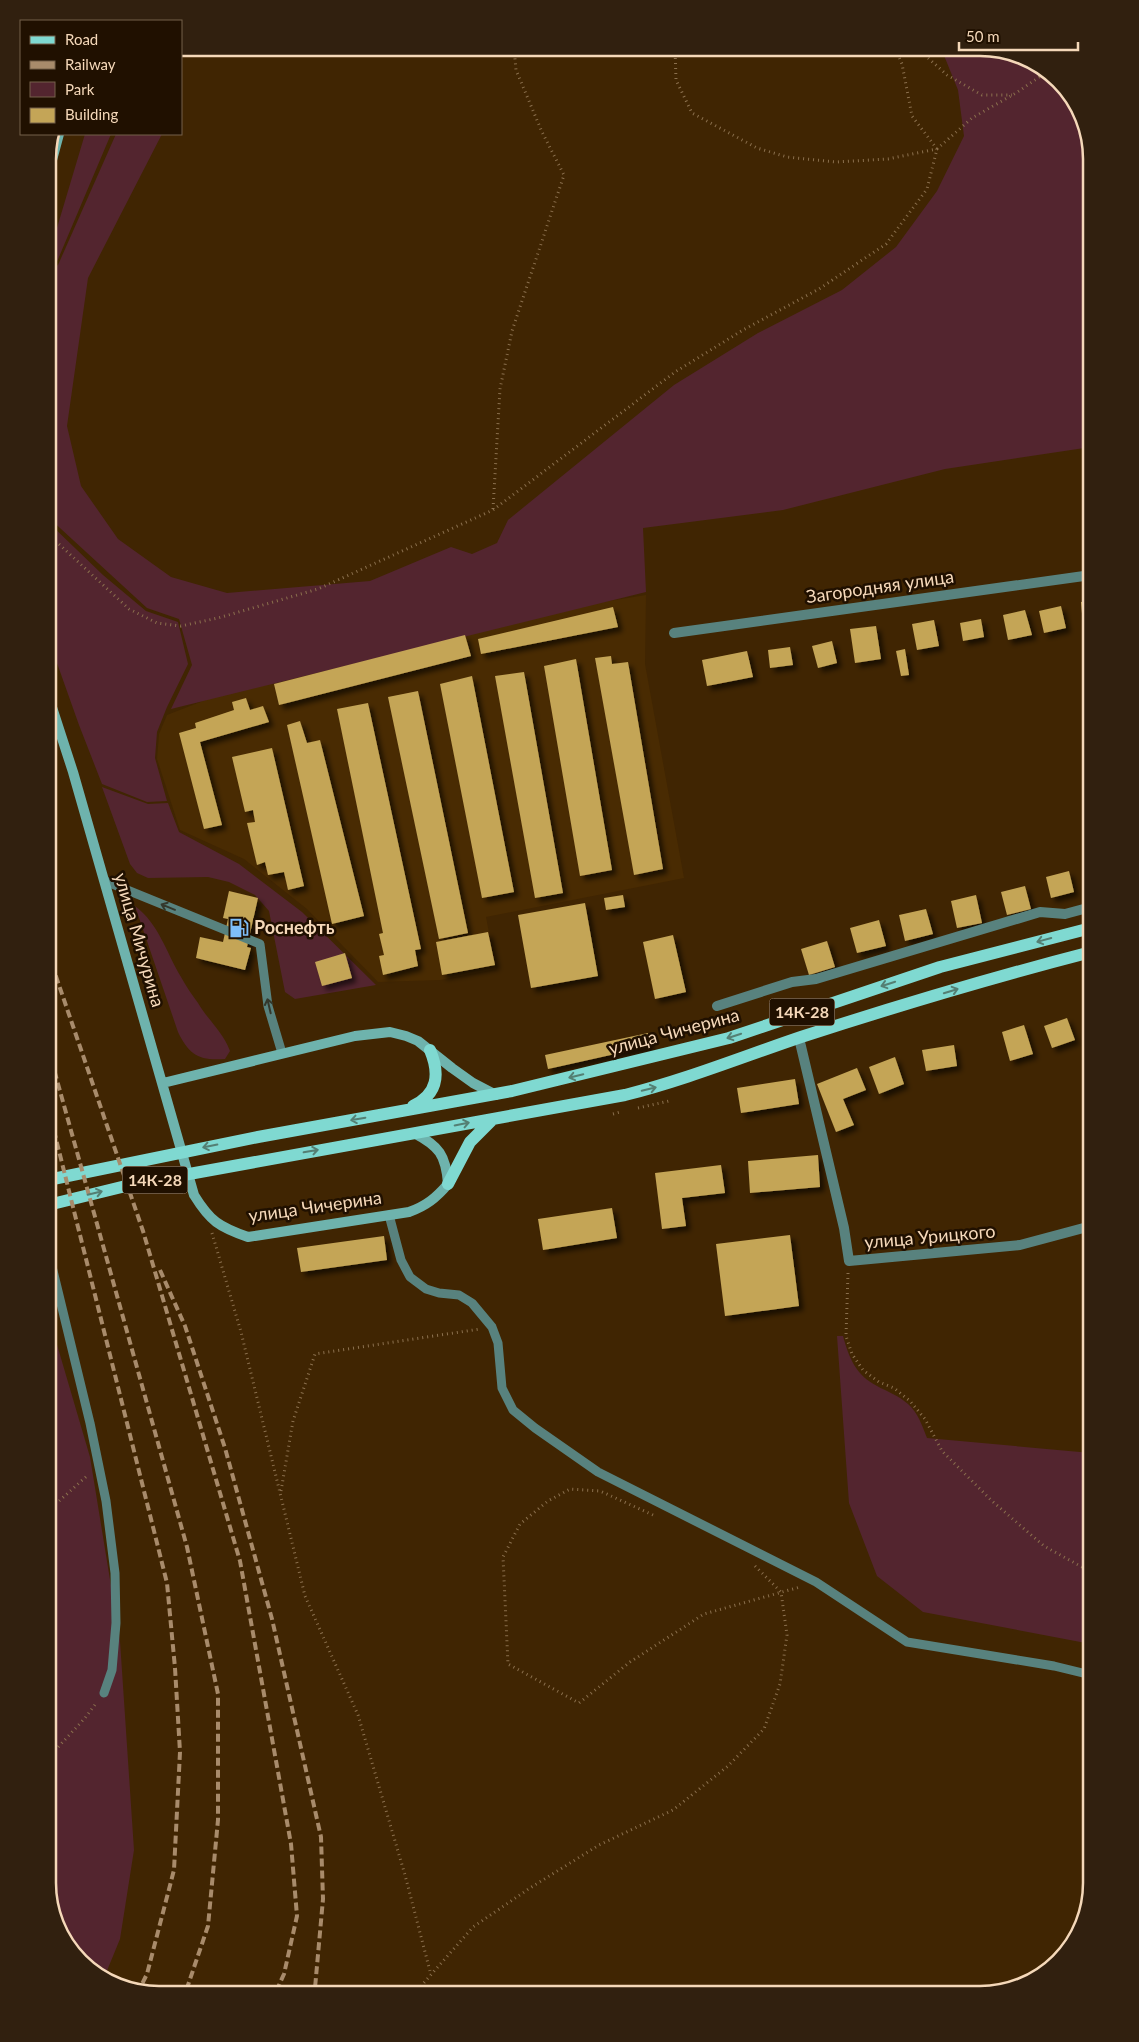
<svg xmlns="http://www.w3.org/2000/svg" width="1139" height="2042" viewBox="0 0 1139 2042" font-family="Lato,sans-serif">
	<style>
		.built { fill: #492b02 }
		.green { fill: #53252f }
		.building { fill: #c4a557; filter: url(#shadow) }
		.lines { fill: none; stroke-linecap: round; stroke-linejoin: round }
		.path { stroke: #8b704e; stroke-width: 3; stroke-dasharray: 1 4; stroke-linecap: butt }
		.service { stroke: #58827e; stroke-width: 9 }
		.minor { stroke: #58827e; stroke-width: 10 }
		.secondary { stroke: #6eb3ad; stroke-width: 10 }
		.primary { stroke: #7fd9d1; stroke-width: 12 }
		.rail { stroke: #a88b6b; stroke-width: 4; stroke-dasharray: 8 4; stroke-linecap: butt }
		.oneway { stroke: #34382c }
		.oneway2 { stroke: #547f73 }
		.labels { text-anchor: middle; stroke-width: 5; stroke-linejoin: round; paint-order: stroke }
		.shield { fill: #201000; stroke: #b59c82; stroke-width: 1 }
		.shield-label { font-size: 16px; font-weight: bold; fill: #f5d8b9 }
		.street-label { font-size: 18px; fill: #f5d8b9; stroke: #201000 }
		.poi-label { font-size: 18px; font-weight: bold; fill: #f5d8b9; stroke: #201000; text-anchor: start }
		.rim { fill: none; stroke: #f5d8b9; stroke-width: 2.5 }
	</style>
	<defs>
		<filter id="shadow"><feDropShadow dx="4.5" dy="4.5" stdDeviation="2.5" flood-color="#0009"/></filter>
	</defs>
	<rect width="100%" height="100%" fill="#402502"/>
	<path class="built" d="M 646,595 L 645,664 L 684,878 L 486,917 L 496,969 L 440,980 L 378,982 L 307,909 L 244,859 L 180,830 L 157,759 L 159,734 L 167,715 L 244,685 L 277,655 Z"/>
	<path class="green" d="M 941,48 L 988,48 L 1048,70 L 1083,116 L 1091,159 L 1091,447 L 945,469 L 783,510 L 643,528 L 646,592 L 171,709 L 192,665 L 179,619 L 147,608 L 48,517 L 48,271 L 58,265 L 116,134 L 162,134 L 88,278 L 67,426 L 81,486 L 118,539 L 171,577 L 227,593 L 370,581 L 451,547 L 472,554 L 497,543 L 508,520 L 674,385 L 758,333 L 842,290 L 896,247 L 937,191 L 964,136 L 958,90 Z
		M 85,134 L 111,134 L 56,264 L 48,268 L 48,258 Z
		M 48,522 L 103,575 L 146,611 L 178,622 L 188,664 L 167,707 L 157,732 L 155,758 L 167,801 L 147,802 L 102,784 L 79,725 L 52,649 L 48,629 Z
		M 102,787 L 148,804 L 168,803 L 179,832 L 239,864 L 302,912 L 376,985 L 295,999 L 285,992 L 269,911 L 255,895 L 229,882 L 208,877 L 148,878 L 137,873 L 130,864 Z
		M 135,906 C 159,924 166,952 181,977 C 186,986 192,995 198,1003 C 208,1020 223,1032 230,1051 L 225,1059 C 199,1061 189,1055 178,1032 Z
		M 48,1314 L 90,1457 L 120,1641 L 134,1850 L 120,1939 L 104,1978 L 97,1976 L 56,1926 L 48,1883 Z
		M 837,1336 L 843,1336 C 849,1358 856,1375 877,1386 C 888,1392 898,1395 908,1404 C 918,1413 922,1425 927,1438 L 1091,1453 L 1091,1644 L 923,1612 L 877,1576 L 849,1503 Z"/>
	<path class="building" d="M 1091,601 L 1091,625 L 1083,625 L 1081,602 Z
		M 1061,606 L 1066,628 L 1044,633 L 1039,611 Z
		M 613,607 L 618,627 L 481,654 L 478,639 Z
		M 1025,610 L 1032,635 L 1008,640 L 1003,615 Z
		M 981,619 L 984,637 L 963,641 L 960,623 Z
		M 934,620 L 939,646 L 917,650 L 912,624 Z
		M 876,626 L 881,659 L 855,663 L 850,629 Z
		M 465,635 L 471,656 L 279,705 L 274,684 Z
		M 832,641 L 837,663 L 818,668 L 812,646 Z
		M 790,647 L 793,665 L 770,668 L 768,650 Z
		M 905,649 L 909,675 L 901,676 L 896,651 Z
		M 747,651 L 753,677 L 707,686 L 702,660 Z
		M 611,656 L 612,664 L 628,662 L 663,869 L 634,875 L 595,658 Z
		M 576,659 L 612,870 L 580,876 L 544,666 Z
		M 524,672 L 563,893 L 535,898 L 495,676 Z
		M 472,676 L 514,892 L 482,898 L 440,684 Z
		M 418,691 L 468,933 L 439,939 L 388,697 Z
		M 246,698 L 250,710 L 263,706 L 269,722 L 200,742 L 222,825 L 204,829 L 179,733 L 196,728 L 195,723 L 234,710 L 232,702 Z
		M 368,703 L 421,949 L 415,950 L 418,966 L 383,975 L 379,956 L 384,955 L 379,934 L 383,933 L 337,709 Z
		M 300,721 L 307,743 L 320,740 L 364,916 L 332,924 L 287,725 Z
		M 272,748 L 304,886 L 288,890 L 284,872 L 268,875 L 265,862 L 257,865 L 247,823 L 255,822 L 253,810 L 245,812 L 232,757 Z
		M 1069,871 L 1074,892 L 1051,898 L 1046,877 Z
		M 1025,886 L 1031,909 L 1007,915 L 1001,892 Z
		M 229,891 L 258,898 L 247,947 L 251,948 L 245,970 L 196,958 L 200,937 L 223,942 L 228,919 L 223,918 Z
		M 623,895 L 625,907 L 606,910 L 604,898 Z
		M 976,895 L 982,923 L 957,928 L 951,901 Z
		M 585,903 L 598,976 L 531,988 L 518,915 Z
		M 926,909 L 933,934 L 905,941 L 899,915 Z
		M 879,920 L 886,946 L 857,953 L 850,928 Z
		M 488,932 L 495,965 L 442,975 L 436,942 Z
		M 673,935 L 686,992 L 655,999 L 643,942 Z
		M 827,941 L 835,967 L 809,975 L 801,949 Z
		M 345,953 L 352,978 L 322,986 L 315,962 Z
		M 1091,1015 L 1091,1032 L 1086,1017 Z
		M 1067,1018 L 1075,1040 L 1052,1048 L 1044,1026 Z
		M 1024,1025 L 1033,1054 L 1010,1061 L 1002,1032 Z
		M 648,1033 L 651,1046 L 548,1069 L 545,1055 Z
		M 954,1045 L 957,1066 L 926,1071 L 922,1050 Z
		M 895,1057 L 904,1084 L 879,1094 L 869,1067 Z
		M 857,1068 L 866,1090 L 843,1099 L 854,1125 L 836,1132 L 817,1084 Z
		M 795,1079 L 799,1104 L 741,1113 L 737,1088 Z
		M 818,1155 L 820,1187 L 750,1193 L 748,1161 Z
		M 721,1165 L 725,1193 L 682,1198 L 686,1226 L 662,1229 L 655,1173 Z
		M 612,1208 L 617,1238 L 543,1250 L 538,1219 Z
		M 790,1235 L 799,1306 L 725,1316 L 716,1244 Z
		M 384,1236 L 387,1260 L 301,1272 L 297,1248 Z"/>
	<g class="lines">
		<path class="path" d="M 675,48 L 676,80 L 692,113 L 757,148 L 787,157 L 836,162 L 888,159 L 937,149 L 912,116 L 902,64 L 895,48
			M 917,48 L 947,75 L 982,95 L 1012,95
			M 493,509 L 500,389 L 512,331 L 564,175 L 542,132 L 516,70 L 514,48
			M 48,534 L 129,609 L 157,623 L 181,626 L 218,618 L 318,589 L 493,510 L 675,372 L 743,330 L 819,289 L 886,244 L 927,189 L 937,149 L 972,118 L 1016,93 L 1048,71
			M 638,1108 L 669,1101
			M 613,1114 L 620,1112
			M 212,1233 L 241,1332 L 305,1596 L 358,1715 L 405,1875 L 431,1975
			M 848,1273 L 846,1336 L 852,1354 L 863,1370 L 879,1382 L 894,1388 L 910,1401 L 925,1419 L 942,1451 L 992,1501 L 1044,1546 L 1091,1572
			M 48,1335 L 57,1333
			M 281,1491 L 293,1421 L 315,1354 L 480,1329
			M 48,1511 L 88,1475
			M 653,1515 L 600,1491 L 570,1489 L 548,1501 L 520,1524 L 503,1557 L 508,1664 L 579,1703 L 630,1662 L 704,1614 L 800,1587
			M 48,1758 L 85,1718 L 97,1702
			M 414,1994 L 473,1927 L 530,1888 L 599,1845 L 673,1810 L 728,1766 L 764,1729 L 780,1684 L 787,1635 L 781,1592 L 754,1565"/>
		<path class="service" d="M 105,881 L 260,944 L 268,1006 L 282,1053
			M 389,1215 L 401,1260 L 410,1277 L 426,1289 L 439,1293 L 459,1295 L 472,1303 L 492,1327 L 498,1343 L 502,1388 L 513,1410 L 535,1428 L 598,1472 L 816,1582 L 907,1642 L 1054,1666 L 1091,1675
			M 48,1250 L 90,1423 L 106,1501 L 115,1573 L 116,1623 L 112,1670 L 104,1693"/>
		<path class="minor" d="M 674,633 L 1091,575
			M 717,1006 L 792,982 L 816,979 L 1040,912 L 1065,914 L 1091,907
			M 799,1038 L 844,1228 L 849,1261 L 1020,1245 L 1091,1226"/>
		<path class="secondary" d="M 48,175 L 59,134
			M 48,695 L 73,772 L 194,1195 C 210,1221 219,1227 248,1237 L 409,1212 C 426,1206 436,1198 448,1184 C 446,1155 439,1146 414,1133
			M 163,1083 L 355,1036 L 390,1032 L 406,1036 L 418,1041 L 452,1068 L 473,1083 L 496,1095"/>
		<path class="primary" d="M 413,1106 C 438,1094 440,1074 430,1050
			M 48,1180 L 258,1137 L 512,1091 L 729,1038 L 940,967 L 1091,928
			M 448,1184 L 470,1142 L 493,1119
			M 48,1205 L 134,1184 L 625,1095 C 685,1080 742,1057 801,1037 C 897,1006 994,977 1091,952"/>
		<path class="rail" d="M 48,953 L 143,1231 L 240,1561 L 291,1844 L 297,1916 L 284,1974 L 275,1994
			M 48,1048 L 187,1547 L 218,1694 L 218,1820 L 208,1926 L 185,1994
			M 48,1107 L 167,1583 L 175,1668 L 180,1752 L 174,1870 L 147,1974 L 139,1990
			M 160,1270 L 185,1326 L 225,1448 L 272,1619 L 321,1837 L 323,1899 L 315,1988 L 312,1994"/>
	</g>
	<defs><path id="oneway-shaft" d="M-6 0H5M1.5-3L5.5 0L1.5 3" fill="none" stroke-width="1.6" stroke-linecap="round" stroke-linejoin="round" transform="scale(1.25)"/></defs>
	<g class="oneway">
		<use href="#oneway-shaft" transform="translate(168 907) rotate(-158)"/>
		<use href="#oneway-shaft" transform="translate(269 1006) rotate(-103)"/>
	</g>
	<g class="oneway2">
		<use href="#oneway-shaft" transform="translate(1044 940) rotate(165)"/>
		<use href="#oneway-shaft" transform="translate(888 984) rotate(162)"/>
		<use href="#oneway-shaft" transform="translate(951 991) rotate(-17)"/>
		<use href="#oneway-shaft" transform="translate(734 1036) rotate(162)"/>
		<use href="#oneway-shaft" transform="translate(576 1076) rotate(166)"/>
		<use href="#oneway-shaft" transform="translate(649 1089) rotate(-14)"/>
		<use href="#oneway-shaft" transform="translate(358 1119) rotate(170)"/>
		<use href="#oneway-shaft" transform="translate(462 1124) rotate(-11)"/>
		<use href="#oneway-shaft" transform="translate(210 1146) rotate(169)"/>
		<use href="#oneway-shaft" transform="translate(311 1151) rotate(-10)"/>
		<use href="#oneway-shaft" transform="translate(95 1193) rotate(-13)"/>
	</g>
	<defs>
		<symbol id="fuel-bare" viewBox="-9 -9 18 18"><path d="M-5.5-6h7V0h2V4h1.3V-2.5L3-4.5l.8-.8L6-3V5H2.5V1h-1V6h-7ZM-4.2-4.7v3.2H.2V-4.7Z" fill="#7ebef9" stroke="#201000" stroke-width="2.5" paint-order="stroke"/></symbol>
	</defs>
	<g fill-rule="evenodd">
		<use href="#fuel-bare" x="225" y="914" width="28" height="28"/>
	</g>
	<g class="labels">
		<g class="shield">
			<rect x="769.5" y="998.5" width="65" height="27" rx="4"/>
			<rect x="122.5" y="1166.5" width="65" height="27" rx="4"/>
		</g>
		<g class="shield-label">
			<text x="802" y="1018">14К-28</text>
			<text x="155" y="1186">14К-28</text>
		</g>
		<g class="street-label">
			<text transform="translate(880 587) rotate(-8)" y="6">Загородняя улица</text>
			<text transform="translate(139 940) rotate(74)" y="6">улица Мичурина</text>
			<text transform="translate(674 1032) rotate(-15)" y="6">улица Чичерина</text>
			<text transform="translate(315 1207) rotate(-8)" y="6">улица Чичерина</text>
			<text transform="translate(930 1237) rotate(-5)" y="6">улица Урицкого</text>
		</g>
		<g class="poi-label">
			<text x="254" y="934">Роснефть</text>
		</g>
	</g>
	<path d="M0 0H1139V2042H0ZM159 56H980A103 103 0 0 1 1083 159V1883A103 103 0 0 1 980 1986H159A103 103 0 0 1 56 1883V159A103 103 0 0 1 159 56Z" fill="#31200f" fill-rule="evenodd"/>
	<path class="rim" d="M159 56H980A103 103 0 0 1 1083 159V1883A103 103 0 0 1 980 1986H159A103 103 0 0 1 56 1883V159A103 103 0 0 1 159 56Z"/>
	<rect x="20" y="20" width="162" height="115" fill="#201000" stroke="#75604a"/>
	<rect x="30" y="36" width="25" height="8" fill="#7fd9d1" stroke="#75604a"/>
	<text x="65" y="45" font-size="15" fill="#f5d8b9">Road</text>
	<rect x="30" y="61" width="25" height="8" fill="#a88b6b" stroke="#75604a"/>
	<text x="65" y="70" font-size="15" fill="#f5d8b9">Railway</text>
	<rect x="30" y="82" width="25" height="15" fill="#53252f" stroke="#75604a"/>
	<text x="65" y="95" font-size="15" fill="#f5d8b9">Park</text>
	<rect x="30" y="108" width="25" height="15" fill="#c4a557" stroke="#75604a"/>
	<text x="65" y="120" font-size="15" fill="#f5d8b9">Building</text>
	<path d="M959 42v8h119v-8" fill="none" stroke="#f5d8b9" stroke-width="2.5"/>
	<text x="966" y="42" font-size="15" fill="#f5d8b9" stroke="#201000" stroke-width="4" paint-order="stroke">50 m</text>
</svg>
